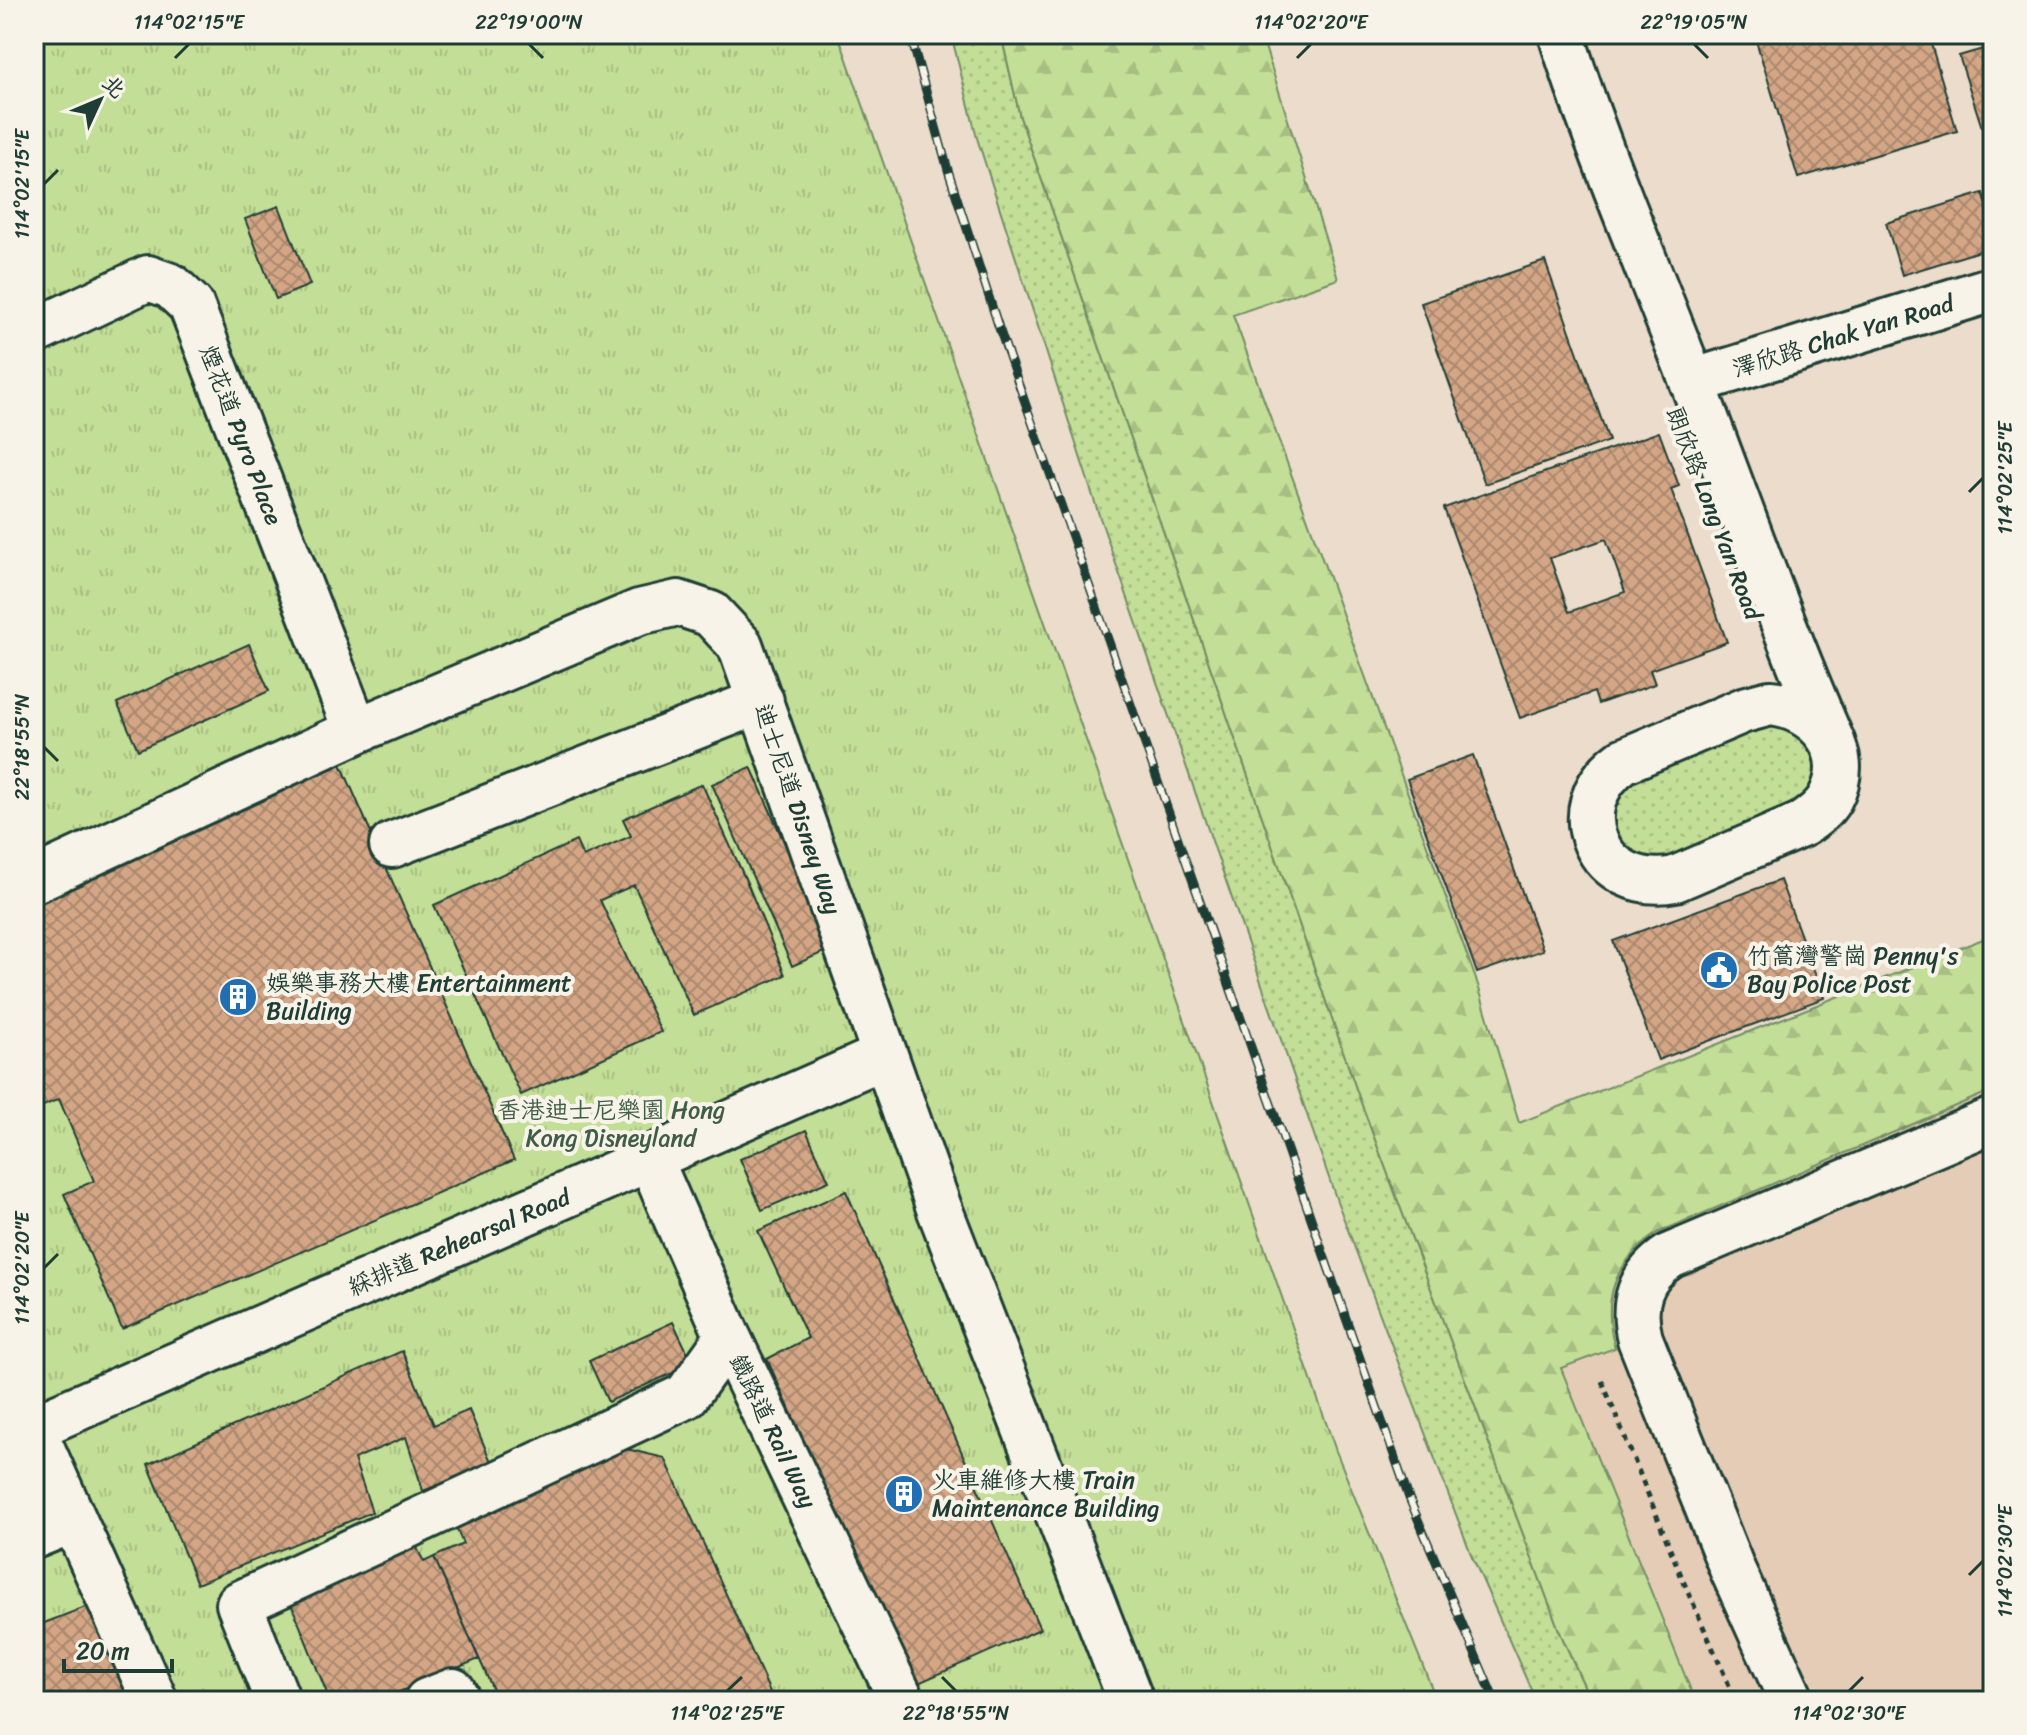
<svg xmlns="http://www.w3.org/2000/svg" width="2027" height="1735" viewBox="0 0 2027 1735" font-family="Sriracha,'LXGW WenKai TC',sans-serif">
	<style>
		.built { fill: #e5ccb6 }
		.grass { fill: url(#grass-dots); stroke: #718e65; stroke-width: 2 }
		.forest { fill: url(#forest-firs); stroke: #718e65; stroke-width: 2 }
		.park { fill: url(#park-tufts); stroke: #718e65; stroke-width: 2 }
		.building { fill: url(#building-cross-hatch); stroke: #1f3d34; stroke-width: 2; fill-rule: evenodd }
		.lines { fill: none; stroke-linecap: round; stroke-linejoin: round }
		.minor-casing { stroke: #1f3d34; stroke-width: 50 }
		.path { stroke: #1f3d34; stroke-width: 5; stroke-dasharray: 6 6; stroke-linecap: butt }
		.minor { stroke: #f7f3e8; stroke-width: 44 }
		.rail-casing { stroke: #1f3d34; stroke-width: 9 }
		.rail { stroke: #f7f3e8; stroke-width: 6; stroke-dasharray: 18; stroke-linecap: butt }
		.ticks { fill: none; stroke: #1f3d34; stroke-width: 3 }
		.labels { text-anchor: middle; stroke-width: 8; stroke-linejoin: round; paint-order: stroke }
		.street-label { font-size: 24px; fill: #1f3d34; stroke: #f7f3e8 }
		.poi-label { font-size: 24px; fill: #1f3d34; stroke: #f7f3e8; text-anchor: start }
		.park-label { font-size: 24px; fill: #405d48; stroke: #f7f3e8 }
		.neatline { fill: none; stroke: #1f3d34; stroke-width: 3 }
		.ticks-label { font-size: 20px; text-anchor: middle; fill: #1f3d34 }
	</style>
	<defs>
		<pattern id="grass-dots" width="8" height="8" patternUnits="userSpaceOnUse" patternTransform="scale(2)"><rect width="8" height="8" fill="#c3de96"/><path d="M2 2h.1M6 6h.1" fill="none" stroke="#a7bf82" stroke-width="1.8" stroke-linecap="round"/></pattern>
		<pattern id="forest-firs" width="22" height="20" patternUnits="userSpaceOnUse" patternTransform="scale(2)"><rect width="22" height="20" fill="#c3de96"/><path d="M5 1l3.5 6h-7zM16 11l3.5 6h-7z" fill="#a7bf82"/></pattern>
		<pattern id="park-tufts" width="24" height="20" patternUnits="userSpaceOnUse" patternTransform="scale(2)"><rect width="24" height="20" fill="#c3de96"/><path d="M3 7l-1-3M5 7V3M7 7l1-3M15 17l-1-3M17 17v-4M19 17l1-3" fill="none" stroke="#a7bf82"/></pattern>
		<pattern id="building-cross-hatch" width="8" height="8" patternUnits="userSpaceOnUse" patternTransform="scale(2)"><rect width="8" height="8" fill="#d4a686"/><path d="M0 0l8 8M0 8l8-8" fill="none" stroke="#ab886e"/></pattern>
	</defs>
	<rect width="100%" height="100%" fill="#ecdccb"/>
	<filter id="ink" filterUnits="userSpaceOnUse"><feTurbulence type="fractalNoise" baseFrequency=".0125" numOctaves="2"/><feDisplacementMap in="SourceGraphic" scale="16" xChannelSelector="R" yChannelSelector="G"/><feConvolveMatrix kernelMatrix="1 2 1 2 8 2 1 2 1" color-interpolation-filters="sRGB"/></filter>
	<g filter="url(#ink)">
		<path class="built" d="M 1993,1059 L 1993,1701 L 1630,1701 L 1491,1256 Z"/>
		<path class="grass" d="M 951,34 L 1001,34 L 1020,117 L 1359,1097 L 1559,1630 L 1591,1701 L 1536,1701 L 1471,1554 L 1337,1201 L 1099,515 L 977,138 Z
			M 1786,716 L 1824,761 L 1808,805 L 1637,870 L 1599,805 L 1605,790 Z"/>
		<path class="forest" d="M 1001,34 L 1261,34 L 1338,279 L 1233,315 L 1478,985 L 1519,1123 L 1993,935 L 1993,1090 L 1657,1233 C 1615,1262 1601,1298 1615,1348 L 1561,1368 L 1694,1698 L 1693,1701 L 1591,1701 L 1559,1630 L 1359,1097 L 1020,117 Z"/>
		<path class="park" d="M 34,34 L 838,34 L 1336,1451 L 1437,1701 L 34,1701 Z"/>
		<path class="building" d="M 1754,34 L 1928,34 L 1957,131 L 1798,178 Z
			M 1993,46 L 1993,138 L 1986,140 L 1959,56 Z
			M 1983,193 L 1993,225 L 1993,247 L 1902,275 L 1886,223 Z
			M 279,206 L 310,285 L 276,299 L 245,219 Z
			M 1545,261 L 1609,441 L 1485,484 L 1421,303 Z
			M 1659,432 L 1679,486 L 1671,489 L 1727,642 L 1650,670 L 1655,684 L 1598,704 L 1594,692 L 1520,718 L 1444,508 ZM 1606,539 L 1625,592 L 1569,612 L 1550,558 Z
			M 249,644 L 269,691 L 138,750 L 117,703 Z
			M 1473,755 L 1543,950 L 1477,973 L 1407,779 Z
			M 341,764 L 514,1160 L 122,1329 L 64,1194 L 94,1181 L 59,1099 L 34,1110 L 34,896 Z
			M 751,767 L 831,949 L 792,966 L 712,784 Z
			M 702,784 L 748,885 L 785,975 L 694,1015 L 634,885 L 600,900 L 661,1032 L 521,1095 L 434,905 L 576,841 L 583,857 L 631,836 L 623,819 Z
			M 1780,880 L 1824,998 L 1658,1060 L 1613,941 Z
			M 806,1130 L 829,1181 L 762,1210 L 740,1159 Z
			M 846,1191 L 1040,1629 L 914,1685 L 767,1359 L 808,1338 L 758,1231 Z
			M 673,1322 L 693,1364 L 608,1402 L 589,1361 Z
			M 402,1351 L 434,1425 L 469,1410 L 492,1464 L 423,1491 L 406,1437 L 354,1459 L 372,1512 L 197,1584 L 148,1464 Z
			M 622,1448 L 665,1458 L 774,1701 L 498,1701 L 434,1557 L 463,1544 L 456,1527 Z
			M 414,1542 L 424,1562 L 434,1557 L 479,1659 L 377,1701 L 330,1701 L 290,1601 Z
			M 93,1604 L 136,1701 L 34,1701 L 34,1627 Z"/>
		<g class="lines">
			<defs>
				<path id="minor" d="M 1561,34 C 1598,152 1648,266 1692,381 C 1738,502 1781,624 1833,744
					M 34,332 L 148,278 L 171,286 L 191,305 L 356,731
					M 1692,382 L 1993,289
					M 1770,703 C 1817,707 1855,751 1830,798 C 1824,809 1813,817 1803,824 L 1675,879 C 1598,894 1559,807 1623,761 L 1744,710 Z
					M 392,845 L 761,701
					M 34,880 L 356,731 L 639,612 L 678,603 L 711,614 L 740,645 L 939,1208 L 1131,1701
					M 650,1159 L 728,1337 L 902,1701
					M 34,1427 L 884,1056
					M 34,1431 L 155,1701
					M 34,1536 L 73,1520
					M 278,1701 L 239,1604 L 686,1396 L 728,1337
					M 427,1701 L 453,1691 L 458,1701
					M 1792,1701 L 1733,1571 L 1640,1339 C 1631,1304 1639,1276 1670,1256 L 1993,1120"/>
			</defs>
			<use href="#minor" class="minor-casing"/>
			<path class="path" d="M 1602,1381 L 1687,1590 L 1736,1701"/>
			<use href="#minor" class="minor"/>
			<defs>
				<path id="rail" d="M 910,34 L 948,170 L 999,328 L 1409,1498 L 1495,1701"/>
			</defs>
			<use href="#rail" class="rail-casing"/>
			<use href="#rail" class="rail"/>
		</g>
	</g>
	<path class="ticks" d="M 529,44 L 543,58M 1694,44 L 1708,58M 175,58 L 189,44M 1297,58 L 1311,44M 44,184 L 58,170M 1969,492 L 1983,478M 44,747 L 58,761M 44,1268 L 58,1254M 1969,1575 L 1983,1561M 942,1677 L 956,1691M 727,1691 L 742,1677M 1849,1691 L 1863,1677"/>
	<defs>
		<symbol id="civic-disc" viewBox="-11 -11 22 22"><circle r="9.5" fill="#1f6fb2" stroke="#f7f3e8"/><path d="M-.6-6.5H3V-4.5H.6V-3L4-1V1h2V6H-6V1h2V-1L-.6-3ZM-1.2 2.5V6h2.4V2.5Z" fill="#fff"/></symbol>
		<symbol id="building-disc" viewBox="-11 -11 22 22"><circle r="9.5" fill="#1f6fb2" stroke="#f7f3e8"/><path d="M-4-6H4V6H1V3H-1V6H-4ZM-2.5-4.3h1.7v1.8h-1.7ZM.8-4.3h1.7v1.8H.8ZM-2.5-1h1.7V.8h-1.7ZM.8-1h1.7V.8H.8Z" fill="#fff"/></symbol>
	</defs>
	<g fill-rule="evenodd">
		<use href="#civic-disc" x="1697" y="948" width="44" height="44"/>
		<use href="#building-disc" x="216" y="975" width="44" height="44"/>
		<use href="#building-disc" x="882" y="1472" width="44" height="44"/>
	</g>
	<g class="labels">
		<g class="street-label">
			<text transform="translate(1843 336) rotate(-17)" y="8">澤欣路 Chak Yan Road</text>
			<text transform="translate(241 435) rotate(69)" y="8">煙花道 Pyro Place</text>
			<text transform="translate(1714 513) rotate(69)" y="8">朗欣路 Long Yan Road</text>
			<text transform="translate(798 809) rotate(71)" y="8">迪士尼道 Disney Way</text>
			<text transform="translate(459 1242) rotate(-23)" y="8">綵排道 Rehearsal Road</text>
			<text transform="translate(773 1431) rotate(64)" y="8">鐵路道 Rail Way</text>
		</g>
		<g class="poi-label">
			<text x="1747" y="964">竹篙灣警崗 Penny's<tspan x="1747" dy="28">Bay Police Post</tspan></text>
			<text x="266" y="991">娛樂事務大樓 Entertainment<tspan x="266" dy="28">Building</tspan></text>
			<text x="932" y="1488">火車維修大樓 Train<tspan x="932" dy="28">Maintenance Building</tspan></text>
		</g>
		<g class="park-label">
			<text x="611" y="1118">香港迪士尼樂園 Hong<tspan x="611" dy="28">Kong Disneyland</tspan></text>
		</g>
	</g>
	<rect width="2027" height="1735" fill="none" stroke="#f7f3e8" stroke-width="88"/>
	<g transform="translate(100 100) rotate(46)" stroke="#f7f3e8" stroke-width="6" paint-order="stroke">
	<path d="M0-6L14 30L0 20L-14 30Z" fill="#1f3d34"/>
	<text y="-12" font-size="22" font-weight="bold" text-anchor="middle" fill="#1f3d34">北</text>
	</g>
	<path d="M64 1659v12h108v-12" fill="none" stroke="#1f3d34" stroke-width="4"/>
	<text x="76" y="1659" font-size="24" fill="#1f3d34" stroke="#f7f3e8" stroke-width="6" paint-order="stroke">20 m</text>
	<rect x="44" y="44" width="1939" height="1647" class="neatline"/>
	<g class="ticks-label">
		<text x="189" y="29">114°02'15"E</text>
		<text x="529" y="29">22°19'00"N</text>
		<text x="1311" y="29">114°02'20"E</text>
		<text x="1694" y="29">22°19'05"N</text>
		<text transform="translate(22 184) rotate(-90)" y="7">114°02'15"E</text>
		<text transform="translate(2005 478) rotate(-90)" y="7">114°02'25"E</text>
		<text transform="translate(22 747) rotate(-90)" y="7">22°18'55"N</text>
		<text transform="translate(22 1268) rotate(-90)" y="7">114°02'20"E</text>
		<text transform="translate(2005 1561) rotate(-90)" y="7">114°02'30"E</text>
		<text x="727" y="1720">114°02'25"E</text>
		<text x="956" y="1720">22°18'55"N</text>
		<text x="1849" y="1720">114°02'30"E</text>
	</g>
</svg>
